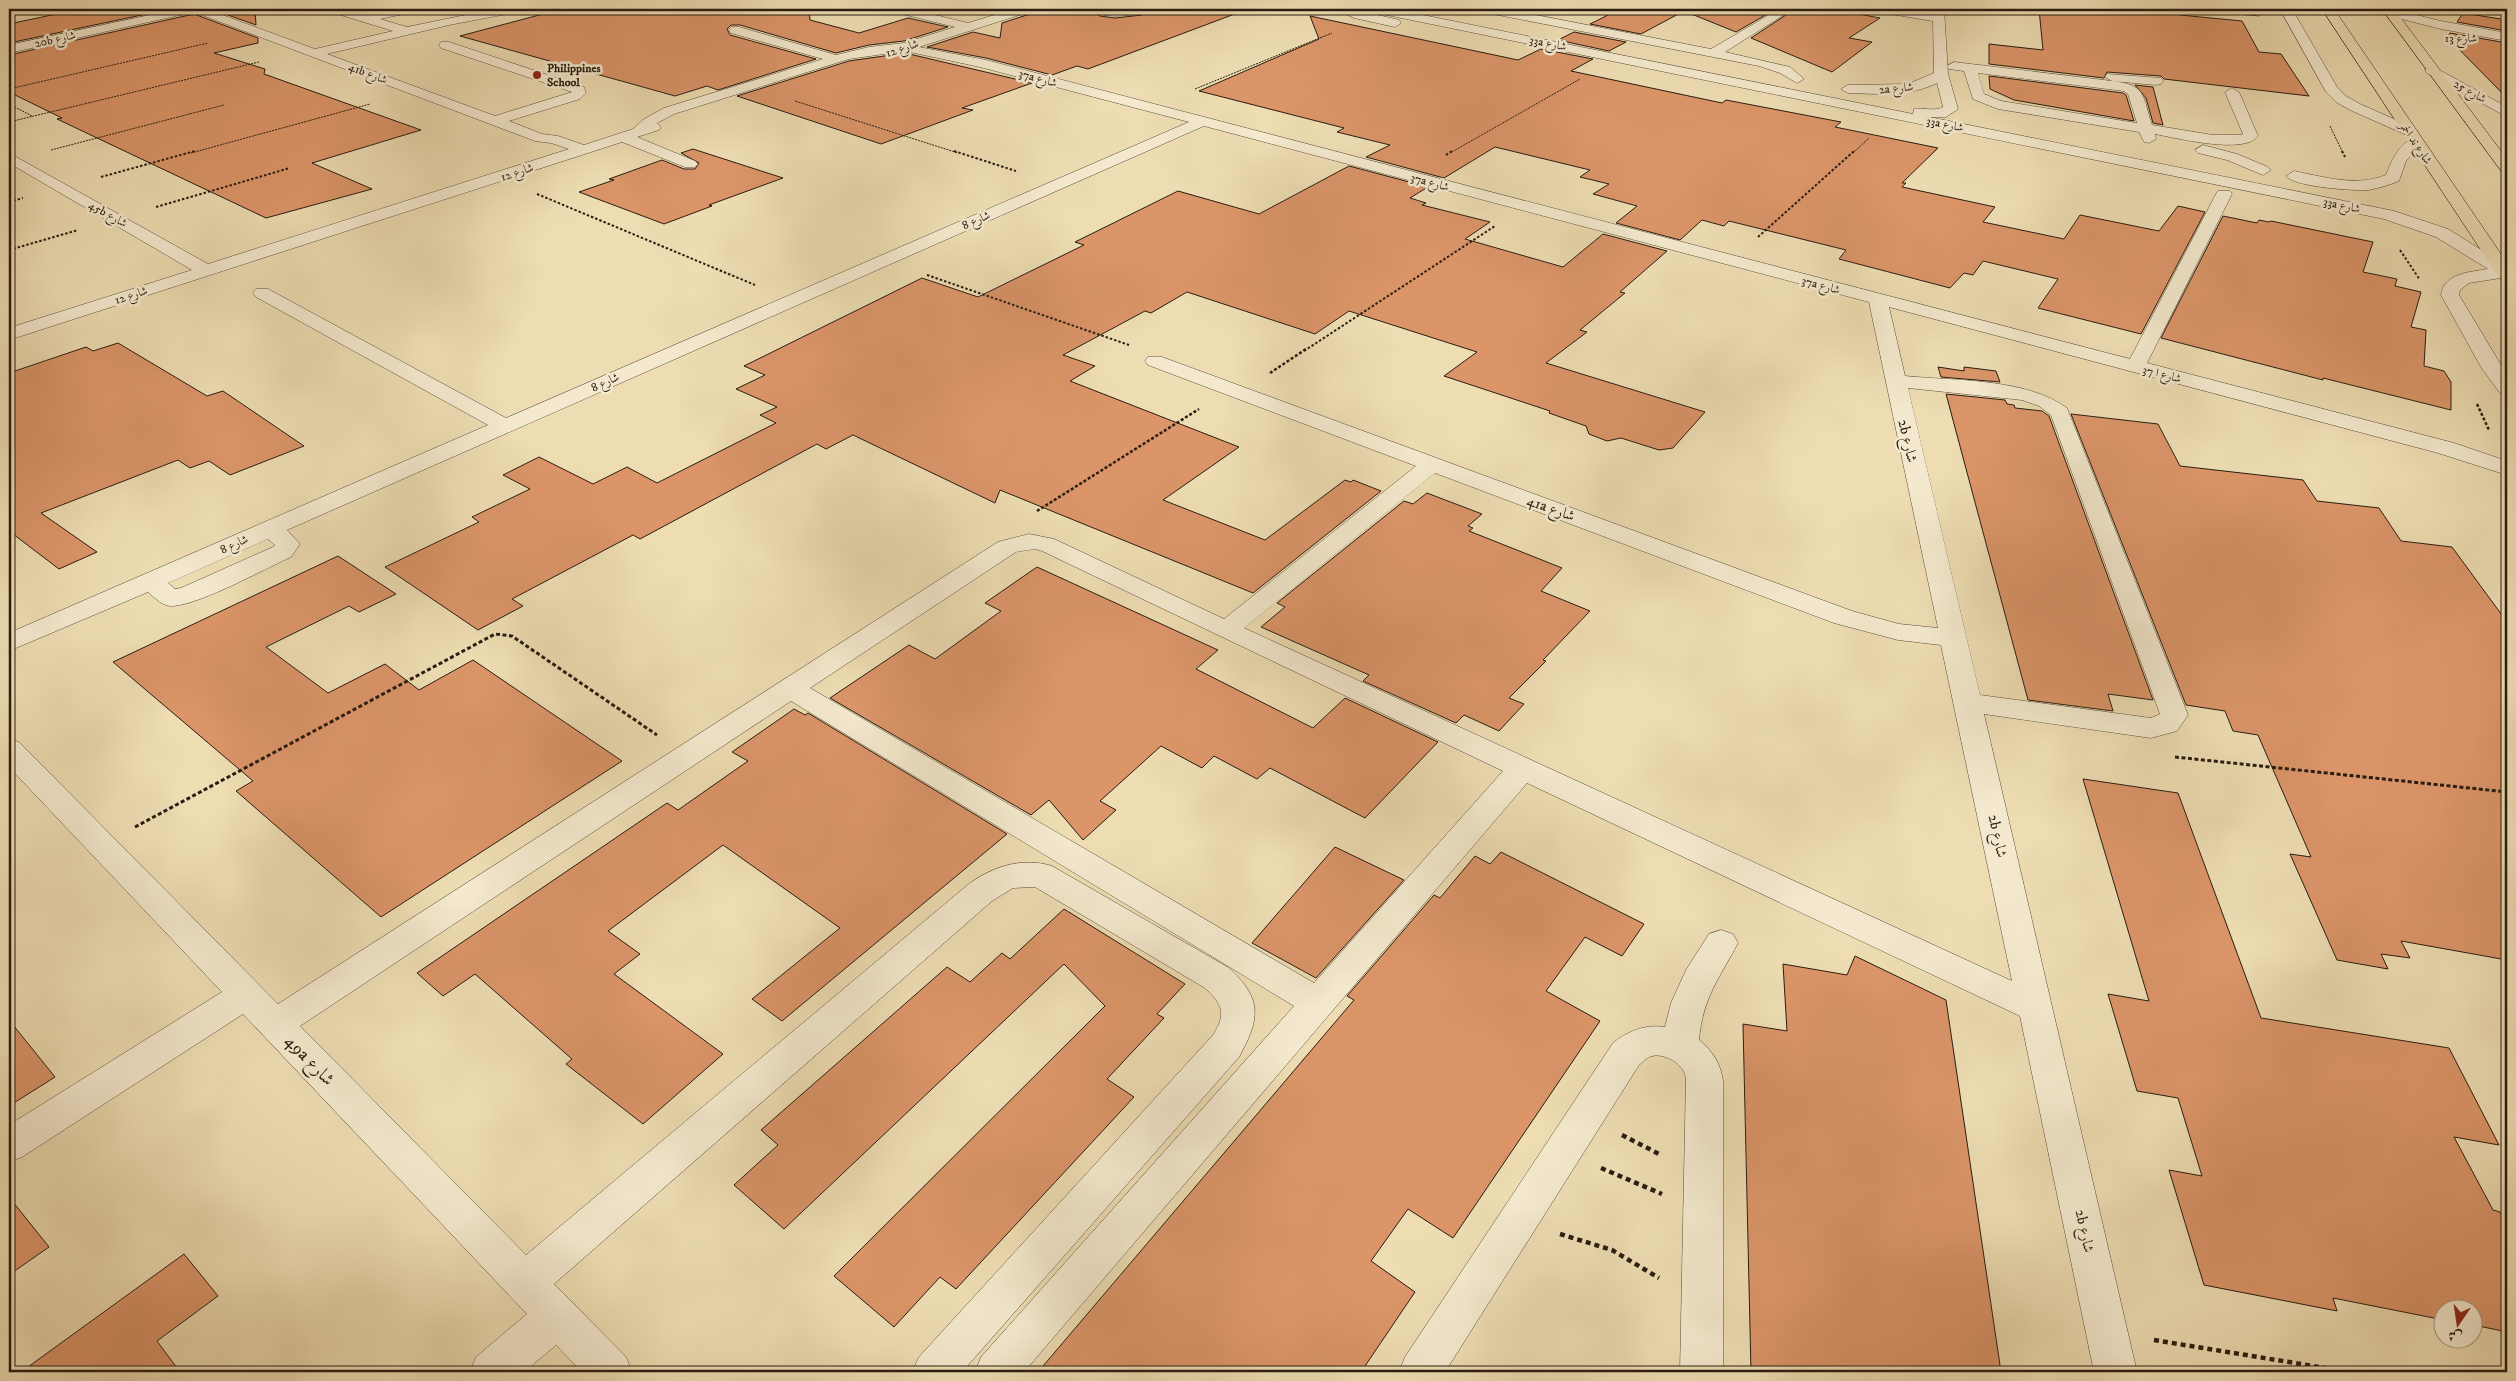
<svg xmlns="http://www.w3.org/2000/svg" width="2516" height="1381" viewBox="0 0 2516 1381" font-family="'IM FELL DW Pica',Amiri,serif">
	<style>
		.building { fill: #db9569; stroke: #281c11 }
		.lines { fill: none; stroke-linecap: round; stroke-linejoin: round }
		.minor-casing { stroke: #5a4c3a; stroke-width: 1 }
		.major-casing { stroke: #281c11; stroke-width: 1 }
		.path-far4 { stroke: #281c11; stroke-width: 1; stroke-dasharray: 2 1; stroke-linecap: butt }
		.path-far3 { stroke: #281c11; stroke-width: 2; stroke-dasharray: 2.5 2; stroke-linecap: butt }
		.path-far2 { stroke: #281c11; stroke-width: 2.5; stroke-dasharray: 3 2; stroke-linecap: butt }
		.path-far1 { stroke: #281c11; stroke-width: 3; stroke-dasharray: 4 2.5; stroke-linecap: butt }
		.path { stroke: #281c11; stroke-width: 4.5; stroke-dasharray: 5 4; stroke-linecap: butt }
		.minor { fill: #f4e9ce; fill-rule: evenodd }
		.major { fill: #eeddb3; fill-rule: evenodd }
		.poi-dot { fill: #8f2418; stroke: #f4e9ce; stroke-width: 2 }
		.labels { text-anchor: middle; stroke-width: 5; stroke-linejoin: round; paint-order: stroke }
		.far-street-label { font-size: 12px; fill: #281c11; stroke: #f4e9ce }
		.far-poi-label { font-size: 12px; font-weight: bold; fill: #281c11; stroke: #f4e9ce; text-anchor: start }
		.street-label { font-size: 15px; fill: #281c11; stroke: #f4e9ce }
		.near-street-label { font-size: 18px; fill: #281c11; stroke: #f4e9ce }
	</style>
	<rect width="100%" height="100%" fill="#eeddb3"/>
	<filter id="stains"><feTurbulence type="fractalNoise" baseFrequency=".004" numOctaves="4"/><feColorMatrix values="0 0 0 0 .2 0 0 0 0 .09 0 0 0 0 .02 0 0 0 .5 -.17"/></filter>
	<radialGradient id="worn" r=".72"><stop offset=".6" stop-color="#630" stop-opacity="0"/><stop offset="1" stop-color="#630" stop-opacity=".3"/></radialGradient>
	<path class="building" d="M 80,9 L 170,9 L 9,43 L 9,24 Z
		M 211,9 L 255,9 L 256,25 Z
		M 562,9 L 809,9 L 810,20 L 859,33 L 908,18 L 948,27 L 904,41 L 869,45 L 836,53 L 740,25 L 731,25 L 727,29 L 730,35 L 816,59 L 718,90 L 707,86 L 675,96 L 460,36 Z
		M 1033,9 L 1088,9 L 1100,16 L 1115,18 L 1142,15 L 1145,9 L 1239,9 L 1240,12 L 1088,69 L 1077,66 L 1052,75 L 986,58 L 927,47 L 973,32 L 1000,38 L 1002,23 L 1030,14 Z
		M 1620,9 L 1776,9 L 1736,32 L 1684,11 L 1641,34 L 1590,24 Z
		M 1795,9 L 1832,9 L 1880,18 L 1849,38 L 1872,42 L 1832,72 L 1751,38 Z
		M 2039,9 L 2177,9 L 2180,15 L 2242,21 L 2259,52 L 2281,54 L 2309,96 L 2164,79 L 2161,76 L 2107,72 L 2104,78 L 1989,64 L 1989,44 L 2043,50 Z
		M 2463,13 L 2507,20 L 2507,31 L 2457,22 Z
		M 194,14 L 258,38 L 258,43 L 214,53 L 265,69 L 264,74 L 421,130 L 312,163 L 372,189 L 266,218 L 57,119 L 62,118 L 9,92 L 9,55 Z
		M 1310,16 L 1518,60 L 1541,49 L 1593,59 L 1571,71 L 1722,103 L 1726,100 L 1841,122 L 1835,127 L 1938,148 L 1902,183 L 1906,183 L 1902,187 L 1995,207 L 1983,222 L 2064,239 L 2080,215 L 2159,231 L 2178,206 L 2205,212 L 2141,334 L 2038,308 L 2058,279 L 1983,261 L 1973,275 L 1964,273 L 1950,288 L 1839,259 L 1846,250 L 1729,221 L 1724,226 L 1702,220 L 1680,240 L 1616,223 L 1637,206 L 1593,194 L 1609,184 L 1580,177 L 1590,170 L 1495,147 L 1444,178 L 1366,157 L 1390,145 L 1337,132 L 1344,128 L 1199,91 L 1319,39 Z
		M 1574,32 L 1626,42 L 1609,51 L 1558,40 Z
		M 2450,33 L 2507,43 L 2507,98 L 2447,37 Z
		M 905,53 L 1032,83 L 962,108 L 973,110 L 881,144 L 737,96 L 849,61 Z
		M 1989,76 L 2123,93 L 2126,95 L 2134,121 L 2014,100 L 1990,89 Z
		M 2135,85 L 2153,87 L 2163,125 L 2153,123 L 2146,98 Z
		M 693,149 L 783,178 L 709,205 L 712,206 L 664,224 L 579,192 L 614,180 L 609,179 L 662,160 L 684,169 L 695,169 L 699,163 L 681,153 Z
		M 1349,166 L 1428,187 L 1410,198 L 1426,203 L 1422,205 L 1490,222 L 1465,239 L 1563,267 L 1603,234 L 1667,251 L 1620,292 L 1625,293 L 1580,330 L 1587,332 L 1546,363 L 1705,412 L 1673,448 L 1659,450 L 1621,438 L 1607,441 L 1589,434 L 1586,426 L 1549,413 L 1550,411 L 1444,376 L 1477,352 L 1349,311 L 1315,334 L 1187,292 L 1151,313 L 1145,311 L 1063,355 L 1095,366 L 1070,381 L 1239,447 L 1163,500 L 1265,540 L 1345,480 L 1351,482 L 1353,480 L 1381,491 L 1253,593 L 1000,490 L 995,503 L 853,435 L 826,449 L 817,444 L 640,539 L 633,535 L 512,599 L 523,606 L 478,630 L 385,567 L 479,522 L 472,517 L 530,489 L 503,475 L 539,457 L 593,484 L 627,467 L 657,483 L 776,423 L 760,415 L 777,407 L 736,389 L 765,375 L 744,366 L 922,278 L 978,297 L 1084,245 L 1075,242 L 1178,191 L 1259,214 Z
		M 2223,216 L 2257,223 L 2259,220 L 2269,222 L 2271,221 L 2373,242 L 2363,272 L 2397,279 L 2395,286 L 2421,292 L 2411,327 L 2426,330 L 2424,366 L 2444,371 L 2451,382 L 2451,410 L 2323,378 L 2323,380 L 2161,338 Z
		M 118,343 L 207,396 L 223,391 L 304,446 L 230,475 L 209,461 L 190,468 L 178,460 L 41,513 L 97,552 L 59,569 L 9,531 L 9,373 L 86,347 L 93,351 Z
		M 1938,367 L 1964,371 L 1964,367 L 1996,371 L 2000,382 L 1941,377 Z
		M 1946,394 L 2005,400 L 2007,404 L 2014,405 L 2015,408 L 2042,411 L 2049,416 L 2153,700 L 2108,694 L 2113,711 L 2028,700 Z
		M 2071,414 L 2158,424 L 2180,466 L 2303,480 L 2317,501 L 2379,508 L 2401,541 L 2452,547 L 2507,622 L 2507,960 L 2401,941 L 2410,958 L 2381,954 L 2388,969 L 2337,960 L 2290,854 L 2311,857 L 2258,735 L 2233,731 L 2225,711 L 2186,705 Z
		M 1427,493 L 1482,514 L 1468,526 L 1473,528 L 1469,531 L 1562,568 L 1541,591 L 1590,611 L 1543,660 L 1546,661 L 1509,698 L 1524,704 L 1499,731 L 1464,715 L 1456,723 L 1363,681 L 1369,675 L 1261,627 L 1285,607 L 1277,603 L 1404,501 L 1413,504 Z
		M 338,556 L 396,594 L 359,612 L 349,606 L 266,647 L 328,693 L 385,664 L 419,690 L 473,660 L 622,761 L 381,917 L 236,791 L 253,781 L 113,662 Z
		M 1037,567 L 1218,650 L 1196,669 L 1313,728 L 1345,698 L 1438,742 L 1365,818 L 1270,768 L 1257,779 L 1214,756 L 1202,768 L 1161,746 L 1100,801 L 1116,810 L 1083,840 L 1049,800 L 1031,815 L 830,698 L 909,645 L 935,659 L 1001,611 L 985,603 Z
		M 794,709 L 805,715 L 808,713 L 1007,834 L 782,1021 L 752,999 L 840,928 L 723,845 L 608,931 L 640,954 L 614,974 L 723,1054 L 643,1124 L 566,1064 L 572,1059 L 475,974 L 443,996 L 417,973 L 667,803 L 678,810 L 748,761 L 732,752 Z
		M 2083,779 L 2178,793 L 2261,1018 L 2449,1048 L 2499,1145 L 2454,1137 L 2493,1210 L 2500,1212 L 2507,1226 L 2507,1332 L 2474,1325 L 2474,1308 L 2444,1308 L 2444,1320 L 2333,1298 L 2337,1311 L 2204,1285 L 2169,1170 L 2202,1176 L 2178,1098 L 2137,1091 L 2108,994 L 2149,1001 Z
		M 1335,847 L 1404,880 L 1316,978 L 1252,943 Z
		M 1501,852 L 1644,924 L 1622,956 L 1585,937 L 1546,991 L 1600,1021 L 1453,1238 L 1408,1209 L 1371,1261 L 1415,1292 L 1361,1372 L 1038,1372 L 1354,1000 L 1347,996 L 1434,895 L 1440,898 L 1475,856 L 1490,864 Z
		M 1064,909 L 1185,984 L 1157,1014 L 1164,1018 L 1107,1079 L 1134,1097 L 956,1289 L 940,1277 L 894,1327 L 834,1276 L 1105,1006 L 1064,964 L 784,1229 L 734,1185 L 778,1145 L 761,1130 L 947,967 L 970,982 L 1002,953 L 1010,959 Z
		M 1855,956 L 1946,1000 L 2001,1372 L 1751,1372 L 1743,1024 L 1787,1031 L 1783,964 L 1847,975 Z
		M 9,1020 L 55,1077 L 9,1106 Z
		M 9,1197 L 49,1247 L 9,1275 Z
		M 184,1254 L 218,1296 L 157,1341 L 180,1372 L 21,1372 Z"/>
	<g class="lines">
		<defs>
			<path id="minor" d="M 178,9 L 206,9 L 315,49 L 393,31 L 331,12 L 329,9 L 346,9 L 366,15 L 394,9 L 415,9 L 413,12 L 380,19 L 407,27 L 495,9 L 518,9 L 512,13 L 449,25 L 327,54 L 495,116 L 572,92 L 441,48 L 439,45 L 441,42 L 449,42 L 584,87 L 586,93 L 580,99 L 509,121 L 542,134 L 558,136 L 584,145 L 633,129 L 644,119 L 664,108 L 823,59 L 731,33 L 729,30 L 731,27 L 739,27 L 836,55 L 869,47 L 904,43 L 955,27 L 894,12 L 892,9 L 911,9 L 968,23 L 1014,9 L 1031,9 L 1029,12 L 919,47 L 986,60 L 2130,359 L 2216,194 L 2218,191 L 2230,191 L 2232,194 L 2147,363 L 2454,443 L 2507,461 L 2507,475 L 2438,453 L 1889,307 L 1905,376 C 1955,381 2026,378 2067,408 L 2188,715 L 2177,731 L 2151,738 L 1984,714 L 2137,1372 L 2094,1372 L 2020,1016 L 1527,783 L 1024,1372 L 975,1372 L 981,1357 L 1294,1006 L 791,701 L 300,1026 L 526,1255 L 970,883 C 994,866 1023,857 1052,866 L 1229,968 C 1263,999 1260,1019 1239,1057 L 962,1372 L 912,1372 L 919,1357 L 1213,1035 C 1227,1013 1222,1004 1205,988 L 1035,887 L 1013,888 L 992,901 L 554,1284 L 626,1357 L 632,1372 L 582,1372 L 556,1345 L 524,1372 L 470,1372 L 476,1357 L 527,1314 L 243,1014 L 22,1157 L 9,1162 L 9,1125 L 222,992 L 9,767 L 9,739 L 19,742 L 278,1004 L 998,542 L 1029,534 L 1054,539 L 1224,619 L 1416,466 L 1148,365 L 1145,361 L 1148,357 L 1162,357 L 1852,611 L 1899,624 L 1938,628 L 1869,302 L 1204,126 L 287,530 L 300,544 L 291,557 C 264,569 196,607 170,606 C 161,605 154,597 148,592 L 9,651 L 9,633 L 488,425 L 256,297 L 253,293 L 256,289 L 268,289 L 506,418 L 1189,122 L 980,67 L 905,51 L 849,59 L 674,114 L 657,123 L 661,127 L 659,130 L 637,137 L 695,161 L 698,164 L 695,167 L 685,167 L 622,142 L 9,340 L 9,328 L 192,270 L 9,163 L 9,153 L 208,264 L 569,149 L 551,143 L 535,141 L 194,12 L 9,53 L 9,45 ZM 1908,388 L 2022,400 L 2039,406 L 2051,415 L 2160,714 L 2151,718 L 1980,695 ZM 1435,473 L 1834,623 L 1898,640 L 1941,645 L 2012,981 L 1244,628 ZM 268,539 L 275,545 L 273,547 L 181,588 L 175,589 L 168,583 ZM 1035,549 L 1042,551 L 1503,771 L 1314,983 L 810,688 L 1016,552 Z
				M 1090,9 L 1143,9 L 1144,10 L 1142,13 C 1129,16 1100,19 1090,9 Z
				M 1337,9 L 1353,9 L 1399,20 L 1401,23 L 1395,27 L 1354,18 Z
				M 1371,9 L 1393,9 L 1913,114 L 1914,109 C 1924,107 1934,112 1943,107 L 1937,83 C 1909,97 1878,94 1848,93 L 1841,89 L 1848,85 L 1908,84 L 1934,73 L 1933,21 L 1884,13 L 1878,9 L 1903,9 L 1932,14 L 1932,9 L 1944,9 L 1948,74 L 1958,109 L 1946,117 L 1929,117 L 2394,211 L 2448,229 L 2507,266 L 2507,277 L 2469,283 L 2460,290 L 2459,295 L 2507,375 L 2507,395 L 2500,393 L 2481,367 L 2441,295 C 2444,273 2470,272 2488,269 L 2436,237 L 2384,219 L 1377,13 Z
				M 1482,9 L 1505,9 L 1711,49 L 1779,9 L 1793,9 L 1725,52 L 1790,67 L 1804,79 L 1797,83 L 1780,73 L 1759,66 L 1488,13 Z
				M 2280,9 L 2292,9 L 2337,87 L 2346,96 L 2360,104 L 2412,127 L 2414,130 L 2412,133 L 2402,133 L 2350,110 L 2336,102 L 2326,92 Z
				M 2386,9 L 2391,9 L 2441,21 L 2507,33 L 2507,41 L 2441,29 L 2386,15 Z
				M 1954,62 L 2112,81 L 2105,77 L 2107,74 L 2161,78 L 2163,81 L 2161,84 L 2156,85 L 2112,81 C 2147,85 2142,95 2152,125 L 2213,135 L 2241,135 L 2243,134 L 2225,92 L 2232,88 L 2239,92 L 2258,136 C 2245,155 2176,138 2155,134 L 2156,139 L 2149,143 L 2144,142 L 2139,132 L 1998,109 L 1973,99 L 1964,71 L 1949,69 L 1947,66 ZM 1978,73 L 2124,91 L 2128,94 L 2137,123 L 2001,101 L 1984,94 Z
				M 2432,66 L 2507,107 L 2507,117 L 2427,73 L 2425,70 Z
				M 2415,138 L 2422,142 L 2406,161 L 2399,181 C 2389,185 2379,188 2369,190 C 2355,191 2294,187 2286,176 L 2294,171 C 2324,177 2357,187 2386,175 C 2391,162 2400,141 2415,138 Z
				M 2203,145 L 2237,154 L 2268,167 L 2271,170 L 2263,175 L 2227,160 L 2198,153 L 2195,150 Z
				M 1721,930 L 1733,934 L 1738,943 C 1719,979 1703,997 1699,1040 C 1712,1050 1721,1064 1723,1081 L 1723,1372 L 1680,1372 L 1686,1078 C 1684,1064 1665,1053 1652,1056 C 1647,1057 1643,1062 1639,1065 L 1445,1372 L 1399,1372 L 1405,1357 L 1613,1043 C 1628,1031 1646,1024 1665,1027 L 1671,1003 L 1686,970 L 1709,934 Z"/>
			<path id="major" d="M 2322,9 L 2334,9 L 2507,263 L 2507,281 L 2501,280 L 2498,276 Z
				M 2382,9 L 2394,9 L 2507,159 L 2507,174 L 2502,172 Z"/>
		</defs>
		<use href="#minor" class="minor-casing"/>
		<use href="#major" class="major-casing"/>
		<path class="path-far4" d="M 2183,9 L 2259,16
			M 9,12 L 27,9
			M 9,89 L 208,43
			M 1195,89 L 1332,33
			M 795,101 L 958,153
			M 9,104 L 32,116
			M 9,122 L 259,62
			M 2330,126 L 2343,153
			M 51,150 L 224,105
			M 191,153 L 370,104
			M 1450,153 L 1580,79
			M 1853,153 L 1869,138"/>
		<path class="path-far3" d="M 954,151 L 1016,171
			M 2342,151 L 2345,157
			M 1446,155 L 1452,151
			M 101,177 L 195,151
			M 537,194 L 755,285
			M 9,202 L 23,198
			M 156,207 L 290,168
			M 1758,237 L 1854,151
			M 9,250 L 78,230
			M 2400,250 L 2420,280
			M 927,275 L 1129,345
			M 1304,351 L 1495,226"/>
		<path class="path-far2" d="M 1270,373 L 1306,349
			M 2477,404 L 2489,430
			M 1037,511 L 1199,409"/>
		<path class="path-far1" d="M 2175,757 L 2507,792
			M 135,827 L 495,634 L 512,636 L 657,735"/>
		<path class="path" d="M 1622,1135 L 1661,1155
			M 1601,1168 L 1662,1194
			M 1560,1234 L 1612,1250 L 1659,1278
			M 2154,1340 L 2350,1372"/>
		<use href="#minor" class="minor"/>
		<use href="#major" class="major"/>
	</g>
	<circle class="poi-dot" cx="537" cy="75" r="5"/>
	<g class="labels">
		<g class="far-street-label">
			<text x="2461" y="42">شارع 13</text>
			<text transform="translate(55 39) rotate(-12)" y="4">20b شارع</text>
			<text transform="translate(1548 43) rotate(11)" y="4">33a شارع</text>
			<text transform="translate(902 48) rotate(-18)" y="4">شارع 12</text>
			<text transform="translate(368 73) rotate(21)" y="4">41b شارع</text>
			<text transform="translate(1038 78) rotate(15)" y="4">37a شارع</text>
			<text transform="translate(1896 88) rotate(-5)" y="4">2a شارع</text>
			<text transform="translate(2470 91) rotate(29)" y="4">شارع 25</text>
			<text transform="translate(1945 124) rotate(11)" y="4">33a شارع</text>
			<text transform="translate(2416 143) rotate(56)" y="4">شارع ند الحمر</text>
			<text transform="translate(517 172) rotate(-18)" y="4">شارع 12</text>
			<text transform="translate(1430 182) rotate(15)" y="4">37a شارع</text>
			<text transform="translate(2342 205) rotate(12)" y="4">33a شارع</text>
			<text transform="translate(108 214) rotate(29)" y="4">45b شارع</text>
			<text transform="translate(976 220) rotate(-23)" y="4">شارع 8</text>
			<text transform="translate(1821 285) rotate(15)" y="4">37a شارع</text>
			<text transform="translate(131 295) rotate(-18)" y="4">شارع 12</text>
			<text transform="translate(2162 374) rotate(14)" y="4">شارع ا 37</text>
			<text transform="translate(605 382) rotate(-24)" y="4">شارع 8</text>
			<text transform="translate(234 544) rotate(-24)" y="4">شارع 8</text>
		</g>
		<g class="far-poi-label">
			<text x="547" y="72">Philippines<tspan x="547" dy="14">School</tspan></text>
		</g>
		<g class="street-label">
			<text transform="translate(1908 441) rotate(77)" y="5">2b شارع</text>
			<text transform="translate(1551 508) rotate(20)" y="5">41a شارع</text>
			<text transform="translate(1998 836) rotate(78)" y="5">2b شارع</text>
			<text transform="translate(2085 1231) rotate(78)" y="5">2b شارع</text>
		</g>
		<g class="near-street-label">
			<text transform="translate(310 1060) rotate(46)" y="6">49a شارع</text>
		</g>
	</g>
	<rect width="2516" height="1381" fill="none" stroke="#eeddb3" stroke-width="30"/>
	<rect x="10" y="10" width="2496" height="1361" fill="none" stroke="#281c11" stroke-width="2.5"/>
	<rect x="15" y="15" width="2486" height="1351" fill="none" stroke="#281c11"/>
	<g transform="translate(2458 1324) rotate(193)"><circle r="24" fill="#f4e9ce" stroke="#a29782"/>
	<path d="M0-4L9 19L0 12L-9 19Z" fill="#8f2418"/>
	<text y="-8" font-size="14" font-weight="bold" text-anchor="middle" fill="#281c11">ش</text>
	</g>
	<rect width="100%" height="100%" filter="url(#stains)"/>
	<rect width="100%" height="100%" fill="url(#worn)"/>
</svg>
